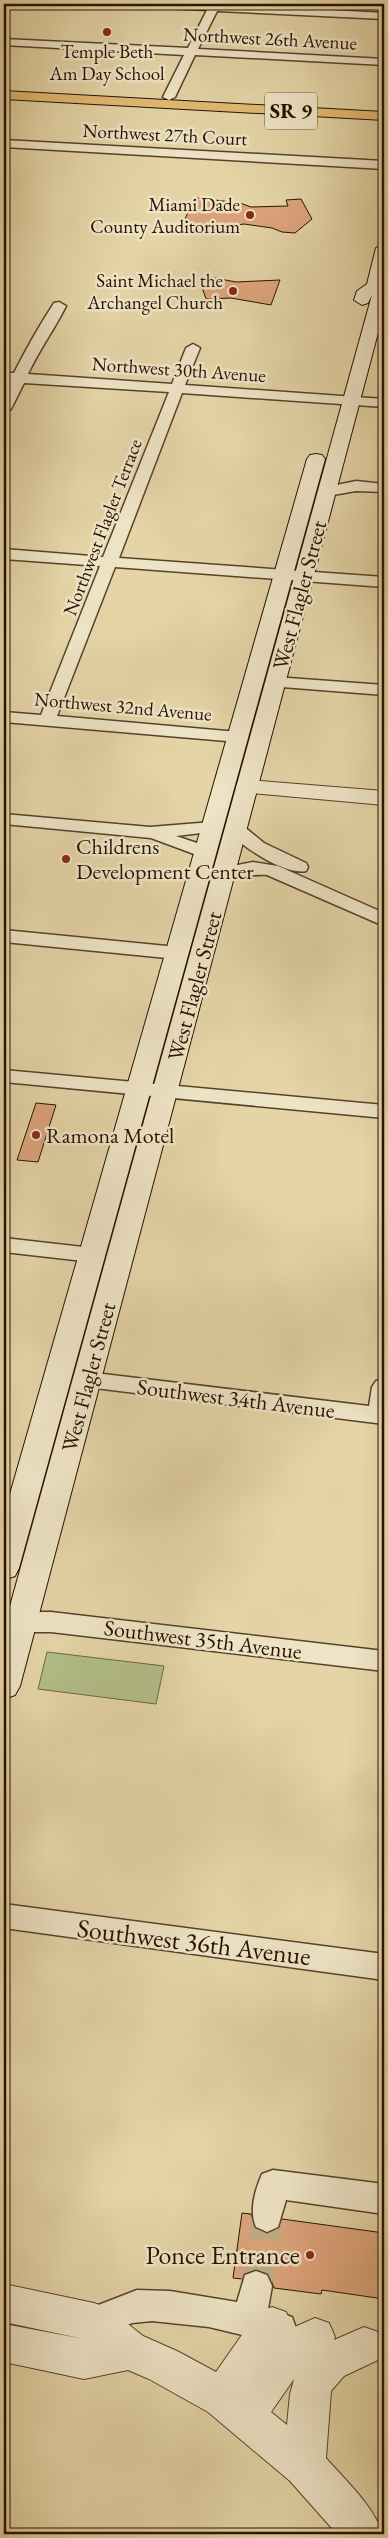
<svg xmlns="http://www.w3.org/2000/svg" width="388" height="2538" viewBox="0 0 388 2538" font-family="'EB Garamond',serif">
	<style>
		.green { fill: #b2bd88; stroke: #6c6844 }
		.building { fill: #dda47b; stroke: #271200 }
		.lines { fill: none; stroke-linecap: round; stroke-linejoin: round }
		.minor-tunnel { stroke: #bead85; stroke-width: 31; stroke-dasharray: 31 16; stroke-linecap: butt }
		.minor-casing { stroke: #56422a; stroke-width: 3 }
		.tertiary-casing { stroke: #56422a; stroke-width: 2 }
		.secondary-casing { stroke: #271200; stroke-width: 2 }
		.trunk-casing { stroke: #271200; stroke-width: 2 }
		.minor { fill: #ede3c5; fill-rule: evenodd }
		.tertiary { fill: #ede3c5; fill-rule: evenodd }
		.secondary { fill: #ede3c5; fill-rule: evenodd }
		.trunk { fill: #e2ba73; fill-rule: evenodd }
		.poi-dot { fill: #8f2418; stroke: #ede3c5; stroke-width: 2 }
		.labels { text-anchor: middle; stroke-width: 5; stroke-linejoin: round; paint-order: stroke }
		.far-street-label { font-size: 19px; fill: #271200; stroke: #ede3c5 }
		.far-poi-label { font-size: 19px; fill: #271200; stroke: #ede3c5; text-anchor: end }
		.shield { fill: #ede3c5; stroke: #62513b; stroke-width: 1 }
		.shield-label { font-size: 21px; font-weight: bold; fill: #271200 }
		.street-label { font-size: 22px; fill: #271200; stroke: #ede3c5 }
		.poi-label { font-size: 22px; fill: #271200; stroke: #ede3c5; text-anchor: start }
		.near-street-label { font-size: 26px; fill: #271200; stroke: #ede3c5 }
		.near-poi-label { font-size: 26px; fill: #271200; stroke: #ede3c5; text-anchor: end }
	</style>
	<rect width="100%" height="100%" fill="#e4d4a6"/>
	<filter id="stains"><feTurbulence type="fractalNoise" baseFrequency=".004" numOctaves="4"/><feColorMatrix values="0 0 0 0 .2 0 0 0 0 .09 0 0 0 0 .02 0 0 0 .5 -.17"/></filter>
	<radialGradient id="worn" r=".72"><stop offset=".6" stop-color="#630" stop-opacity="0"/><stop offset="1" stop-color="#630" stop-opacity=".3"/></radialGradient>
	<path class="green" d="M 47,1652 L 164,1666 L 156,1704 L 38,1689 Z"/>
	<path class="building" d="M 198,198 L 240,203 L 251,207 L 288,206 L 286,200 L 301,199 L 312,219 L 295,233 L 282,232 L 272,228 L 244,224 L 218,228 L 187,225 L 188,221 L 184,221 L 194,200 Z
		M 215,278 L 236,282 L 280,280 L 271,305 L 231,298 L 206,299 L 202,287 Z
		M 36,1103 L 56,1105 L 38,1162 L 17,1160 Z
		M 242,2213 L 251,2214 L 254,2228 L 266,2234 L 279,2229 L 282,2219 L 384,2233 L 384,2299 L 322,2290 L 321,2294 L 274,2288 L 269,2274 L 257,2269 L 244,2273 L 242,2279 L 233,2278 Z"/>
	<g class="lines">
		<path class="minor-tunnel" d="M 256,2286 L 267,2217"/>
		<defs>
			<path id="minor" d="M 135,4 L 220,4 L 384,13 L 384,19 L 217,11 L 198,49 L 384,59 L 384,65 L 195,55 L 175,97 L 169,100 L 163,97 L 184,55 L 4,45 L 4,39 L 188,48 L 207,10 L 140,7 Z
				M 4,140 L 384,161 L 384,169 L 4,147 Z
				M 59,302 L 66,306 C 54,330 39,350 28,374 L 172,384 L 186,348 L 193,344 L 200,348 L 185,385 L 384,399 L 384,407 L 182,393 L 119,558 L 384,577 L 384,587 L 115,567 L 57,716 L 238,732 L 244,733 L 247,737 L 244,741 L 238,742 L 4,722 L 4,712 L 41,715 L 100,566 L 4,559 L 4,549 L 103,557 L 169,392 L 24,383 L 11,409 L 4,413 L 4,395 L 10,382 L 4,381 L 4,373 L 14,373 C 26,349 39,326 54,303 Z
				M 356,481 L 384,484 L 384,492 L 356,491 L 327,496 L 319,491 L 322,488 Z
				M 275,677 L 384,685 L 384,695 L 269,686 L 267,682 L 269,678 Z
				M 4,814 L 150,827 L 212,822 L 218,823 L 221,827 L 218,831 L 176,836 L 212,848 L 214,852 L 212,856 L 205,858 L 151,838 L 4,824 Z
				M 236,824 L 242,825 L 264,843 L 306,863 L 308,867 L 306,871 C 286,876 238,845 227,829 L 230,825 Z
				M 253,862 L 278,866 L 384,913 L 384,926 L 267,875 C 251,873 233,881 217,877 L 215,873 L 217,869 Z
				M 4,930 L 177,947 L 184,949 L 187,953 L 184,957 L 177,959 L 4,942 Z
				M 4,1070 L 384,1105 L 384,1118 L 4,1082 Z
				M 4,1238 L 92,1248 L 100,1250 L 103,1255 L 100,1260 L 92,1262 L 4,1252 Z
				M 87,1372 L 369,1406 L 372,1387 L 376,1381 L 384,1379 L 384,1424 L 79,1386 L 75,1380 L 79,1374 Z
				M 4,1612 L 51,1612 L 384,1651 L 384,1671 L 51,1632 L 4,1632 Z
				M 4,1904 L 384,1954 L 384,1980 L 4,1928 Z
				M 273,2170 L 384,2184 L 384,2214 L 286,2200 L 278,2227 L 267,2232 L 256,2227 C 249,2211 255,2190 262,2174 Z
				M 256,2271 L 267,2275 L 272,2286 L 268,2309 L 292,2317 L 296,2328 L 292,2339 L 280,2344 L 209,2327 L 152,2321 L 132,2323 L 94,2338 L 83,2333 L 78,2322 L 83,2311 L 137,2290 L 170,2291 L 237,2302 L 245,2275 Z"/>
			<path id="tertiary" d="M 247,780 L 384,791 L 384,805 L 239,792 L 236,787 L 239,782 Z
				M 4,2284 L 94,2303 L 108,2308 L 143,2336 L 177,2351 L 216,2372 L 258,2312 L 272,2307 L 286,2312 L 292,2326 L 290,2329 L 315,2318 L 329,2323 L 335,2337 L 334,2340 L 364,2327 L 378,2332 L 384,2346 L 378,2360 L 344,2376 L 331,2391 L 326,2458 C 347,2482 372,2504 383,2534 L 337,2534 L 290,2481 L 208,2412 L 149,2379 L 128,2370 L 84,2379 L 4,2362 L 4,2324 L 84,2339 L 4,2322 ZM 294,2379 L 290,2394 L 287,2425 L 271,2412 Z"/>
			<path id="secondary" d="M 384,243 L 384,277 L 382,286 L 384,289 L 384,310 L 20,1686 L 15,1695 L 4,1699 L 4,1628 L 372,295 L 368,303 L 362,305 L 354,300 L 357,291 L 367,284 L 376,248 Z
				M 316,454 L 322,455 L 325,459 L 19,1568 L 15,1576 L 4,1580 L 4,1515 L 307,459 L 310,455 Z"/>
			<path id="trunk" d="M 4,91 L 384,112 L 384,120 L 4,99 Z"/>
		</defs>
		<use href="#minor" class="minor-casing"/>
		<use href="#tertiary" class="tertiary-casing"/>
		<use href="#secondary" class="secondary-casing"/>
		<use href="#trunk" class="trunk-casing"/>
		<use href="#minor" class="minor"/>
		<use href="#tertiary" class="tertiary"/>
		<use href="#secondary" class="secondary"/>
		<use href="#trunk" class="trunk"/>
	</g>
	<g class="poi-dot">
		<circle cx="107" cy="32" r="5"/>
		<circle cx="250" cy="215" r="5"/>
		<circle cx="233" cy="291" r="5"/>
		<circle cx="66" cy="859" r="5"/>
		<circle cx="36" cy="1135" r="5"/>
		<circle cx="310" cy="2255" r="5"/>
	</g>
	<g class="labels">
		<g class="far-street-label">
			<text transform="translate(270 38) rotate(3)" y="7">Northwest 26th Avenue</text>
			<text transform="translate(165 134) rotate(3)" y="7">Northwest 27th Court</text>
			<text transform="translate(179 369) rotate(4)" y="7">Northwest 30th Avenue</text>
			<text transform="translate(102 527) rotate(-69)" y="7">Northwest Flagler Terrace</text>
			<text transform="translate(123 706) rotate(5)" y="7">Northwest 32nd Avenue</text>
		</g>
		<g class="far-poi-label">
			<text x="107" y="58" text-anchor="middle">Temple Beth<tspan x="107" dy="22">Am Day School</tspan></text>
			<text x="240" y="211">Miami Dade<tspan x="240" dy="22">County Auditorium</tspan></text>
			<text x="223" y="287">Saint Michael the<tspan x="223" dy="22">Archangel Church</tspan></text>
		</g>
		<rect class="shield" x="265" y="92.5" width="52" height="37" rx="4"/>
		<g class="shield-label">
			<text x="291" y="118">SR 9</text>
		</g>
		<g class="street-label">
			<text transform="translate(299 595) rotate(-75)" y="8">West Flagler Street</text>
			<text transform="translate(194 986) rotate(-75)" y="8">West Flagler Street</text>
			<text transform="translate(88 1377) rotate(-75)" y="8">West Flagler Street</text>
			<text transform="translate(236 1398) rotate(7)" y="8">Southwest 34th Avenue</text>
			<text transform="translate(203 1639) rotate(7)" y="8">Southwest 35th Avenue</text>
		</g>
		<g class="poi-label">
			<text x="76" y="854">Childrens<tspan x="76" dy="25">Development Center</tspan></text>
			<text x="46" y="1143">Ramona Motel</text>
		</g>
		<g class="near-street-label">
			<text transform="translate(194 1942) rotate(7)" y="9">Southwest 36th Avenue</text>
		</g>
		<g class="near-poi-label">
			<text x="300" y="2264">Ponce Entrance</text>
		</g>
	</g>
	<rect width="388" height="2538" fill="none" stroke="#e4d4a6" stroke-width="20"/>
	<rect x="5" y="5" width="378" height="2528" fill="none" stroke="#271200" stroke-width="2.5"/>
	<rect x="10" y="10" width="368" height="2518" fill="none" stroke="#271200"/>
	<rect width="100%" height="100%" filter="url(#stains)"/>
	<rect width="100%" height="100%" fill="url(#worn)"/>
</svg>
